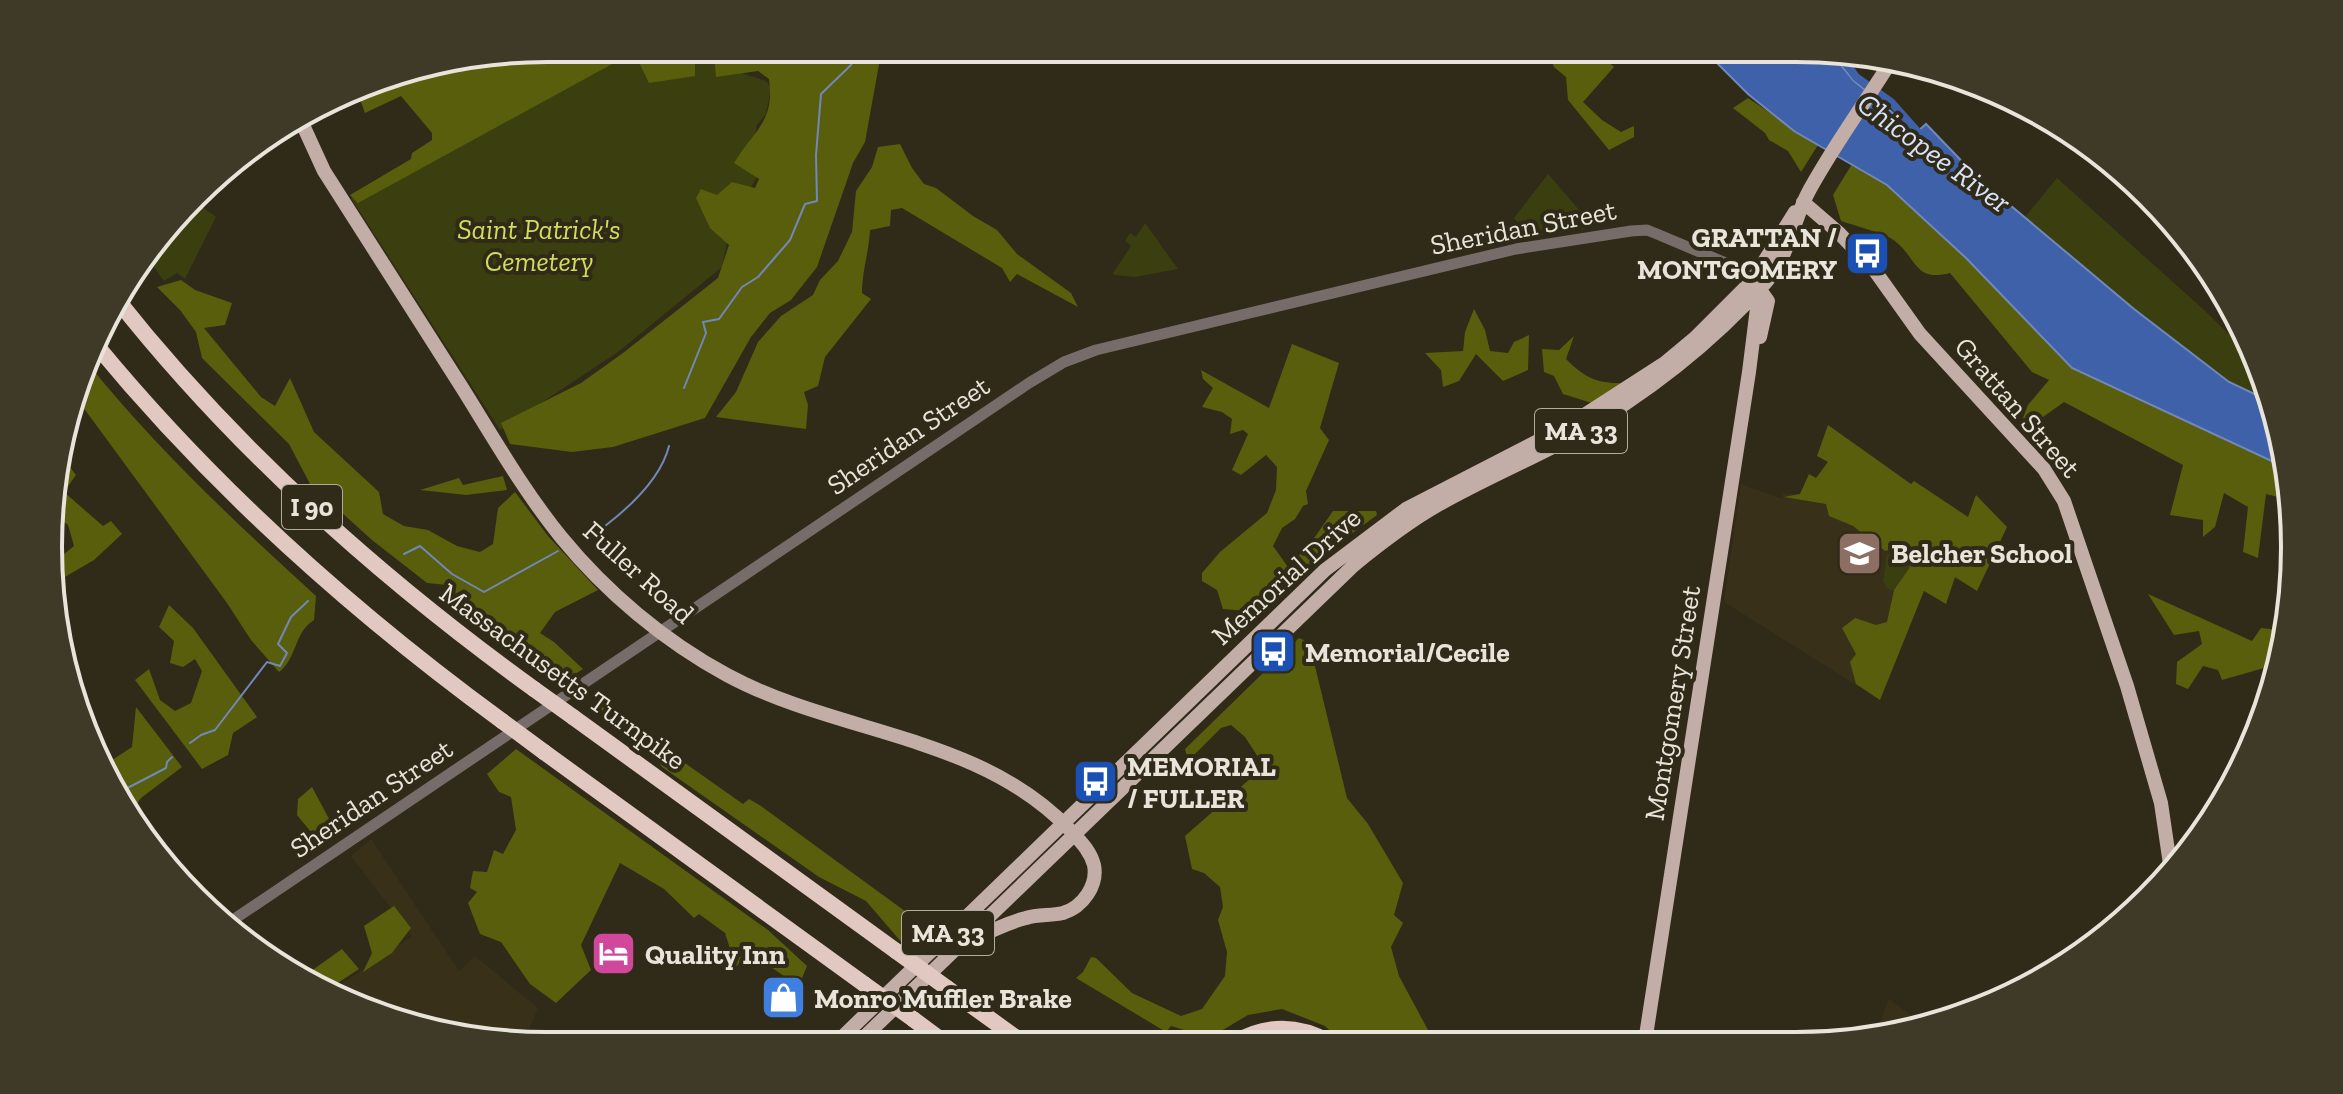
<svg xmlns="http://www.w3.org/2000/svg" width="2343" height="1094" viewBox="0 0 2343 1094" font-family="'Zilla Slab',serif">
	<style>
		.built { fill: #383018 }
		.green { fill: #3b3f0f }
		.forest { fill: #585e0b }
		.water { fill: #3e61aa; stroke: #7188b8; stroke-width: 2 }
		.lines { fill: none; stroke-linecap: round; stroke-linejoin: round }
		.stream { stroke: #7188b8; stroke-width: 2 }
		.canal { stroke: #3e61aa; stroke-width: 8 }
		.minor { stroke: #766c69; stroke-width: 11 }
		.major { stroke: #c2aea7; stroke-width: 14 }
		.highway { stroke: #e1c8c0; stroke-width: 16 }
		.highway-bridge { stroke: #e1c8c0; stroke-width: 16 }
		.labels { text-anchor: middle; stroke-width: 8; stroke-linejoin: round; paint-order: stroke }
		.shield { fill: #302a19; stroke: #b1ac9f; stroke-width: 2 }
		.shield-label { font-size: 26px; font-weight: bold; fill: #e8e4d9 }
		.street-label { font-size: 28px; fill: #e8e4d9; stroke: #302a19 }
		.park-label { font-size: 28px; font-style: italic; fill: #d1dd5b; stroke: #302a19 }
		.poi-label { font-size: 28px; font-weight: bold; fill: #e8e4d9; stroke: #302a19; text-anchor: start }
		.water-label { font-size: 30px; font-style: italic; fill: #d8e3f8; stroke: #302a19 }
		.rim { fill: none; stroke: #e8e4d9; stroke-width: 4 }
	</style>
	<rect width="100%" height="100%" fill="#302a19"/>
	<path class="built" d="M 1828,425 L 1911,484 L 1914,481 L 1976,587 L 1931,570 L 1880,700 L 1724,602 L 1741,484 L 1782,499 L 1783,494 L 1800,494 L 1809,474 L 1816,478 L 1828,461 L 1817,456 Z
		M 371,839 L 459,971 L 475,956 L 538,1008 L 524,1042 L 356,1008 L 330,992 L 412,936 L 351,856 Z
		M 1889,999 L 1912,1016 L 1927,1024 L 1873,1039 Z"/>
	<path class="green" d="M 622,48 L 676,52 L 766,81 L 771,88 L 766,114 L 757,125 L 754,140 L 760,172 L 732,219 L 722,267 L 618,352 L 500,430 L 351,198 Z
		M 1548,174 L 1594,227 L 1531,237 L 1514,218 Z
		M 2057,178 L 2203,309 L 2258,363 L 2265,399 L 2229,382 L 2134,309 L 2025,217 Z
		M 194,201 L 216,217 L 185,279 L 177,273 L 164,281 L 148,258 Z
		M 1145,223 L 1178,269 L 1135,277 L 1115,275 L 1113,273 L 1131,246 L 1125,241 L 1130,233 L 1136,237 Z
		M 1887,554 L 1910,559 L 1910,567 L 1894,590 L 1887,589 L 1883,581 Z"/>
	<path class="forest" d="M 547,48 L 695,48 L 695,76 L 649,83 L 634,52 L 358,203 L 350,195 L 411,159 L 412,153 L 432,140 L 432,133 L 401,96 L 365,113 L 359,97 L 368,94 L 366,86 L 386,75 Z
		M 701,48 L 882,48 L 865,142 L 853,163 L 817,267 L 791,300 L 770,313 L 751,337 L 705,418 L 613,447 L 572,452 L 510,444 L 501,423 L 581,383 L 623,353 L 718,278 L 729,245 L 710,228 L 696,198 L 701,189 L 717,195 L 732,182 L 755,188 L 759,179 L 734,163 C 754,130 775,122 769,79 L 758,71 L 716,77 L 714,56 Z
		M 1546,48 L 1594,48 L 1614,67 L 1583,102 L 1602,120 L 1621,132 L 1634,126 L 1634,137 L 1609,150 L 1568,100 L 1566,77 L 1554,67 Z
		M 1748,98 L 1818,145 L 1801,172 L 1788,151 L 1769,140 L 1765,133 L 1733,108 Z
		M 900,144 L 912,168 L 924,184 L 936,188 L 973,216 L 997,230 L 1017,254 L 1071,293 L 1078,307 L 1017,274 L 1010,282 L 1002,268 L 902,208 L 891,210 L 890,226 L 870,230 C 869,252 862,271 862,293 L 871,299 L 825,357 L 818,386 L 804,392 L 808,405 L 806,429 L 716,417 L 736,392 L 758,342 L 781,316 L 813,295 L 820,280 L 838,261 L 852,232 L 856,191 L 872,167 L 878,147 Z
		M 1852,164 L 1887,185 L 1966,258 L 2072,368 L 2278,464 L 2286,499 L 2266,494 L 2258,558 L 2243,552 L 2248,507 L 2224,493 L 2215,527 L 2203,537 L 2203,520 L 2170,515 L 2183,465 L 2064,402 L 2036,422 L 2019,428 L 2028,405 L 2049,380 L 2032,372 L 1950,273 C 1915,282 1918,260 1895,241 C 1885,233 1855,226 1841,221 L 1833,195 Z
		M 181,280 L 195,290 L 232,303 L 225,325 L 204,328 L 261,397 L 275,406 L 290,378 L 314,432 L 379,492 L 383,514 L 404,526 L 428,530 L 457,546 L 480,552 L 493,544 L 498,508 L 515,492 L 548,536 L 598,590 L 555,612 L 540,633 L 554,642 L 583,669 L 558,685 L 539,661 L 515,651 L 503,633 L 450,600 L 447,585 L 427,583 L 372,540 L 310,484 L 289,444 L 202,358 L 196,332 L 180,310 L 157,287 Z
		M 1474,309 L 1485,330 L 1490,351 L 1508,353 L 1514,342 L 1529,335 L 1528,370 L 1503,381 L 1476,354 L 1459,381 L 1443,387 L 1441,370 L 1425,353 L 1463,351 L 1465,332 Z
		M 1574,336 L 1566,359 C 1587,380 1599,384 1629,383 L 1595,404 L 1563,394 L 1554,376 L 1544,372 L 1542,349 L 1559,350 Z
		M 1292,344 L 1339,363 L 1320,428 L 1329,440 L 1306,491 L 1308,504 L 1303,506 L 1295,519 L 1282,528 L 1273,546 L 1288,567 L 1310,544 L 1333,511 L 1376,511 L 1377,515 L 1247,611 L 1223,609 L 1217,590 L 1202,581 L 1202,573 L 1220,552 L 1267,513 L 1276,490 L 1277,467 L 1266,455 L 1241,475 L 1232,470 L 1248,434 L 1243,430 L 1230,434 L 1232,419 L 1222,412 L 1202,407 L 1213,388 L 1203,379 L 1201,370 L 1269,408 Z
		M 89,365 C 157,449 237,524 316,596 L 314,620 C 294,632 297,659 279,672 L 251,640 L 227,603 L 77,399 Z
		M 1828,425 L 1911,484 L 1914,481 L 1968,517 L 1976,495 L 2007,527 L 1977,591 L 1955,577 L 1946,604 L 1924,591 L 1880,700 L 1856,684 L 1850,662 L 1856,654 L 1842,628 L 1855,618 L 1876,625 L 1887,622 L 1894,590 L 1910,567 L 1906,546 L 1885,551 L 1853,526 L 1829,516 L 1826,504 L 1784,497 L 1800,494 L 1809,474 L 1816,478 L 1828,462 L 1817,456 Z
		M 69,466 L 76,475 L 64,492 L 103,526 L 111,521 L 122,534 L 94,560 L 58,581 L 58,559 L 74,546 L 68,525 L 58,517 L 58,474 Z
		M 503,476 L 507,490 L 466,495 L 420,490 L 459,478 L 463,485 Z
		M 2148,594 L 2252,641 L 2261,628 L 2279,630 L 2271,666 L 2222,680 L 2218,670 L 2203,666 L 2188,689 L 2176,684 L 2177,662 L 2202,644 L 2199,631 L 2174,635 Z
		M 169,605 L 193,628 L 257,717 L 233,733 L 228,755 L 202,769 L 135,680 L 149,669 L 160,700 L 175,711 L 191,703 L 202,671 L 195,659 L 183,667 L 170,663 L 174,641 L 159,627 Z
		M 1299,638 L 1320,647 L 1314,662 L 1347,798 L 1368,824 L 1403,883 L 1394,915 L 1403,923 L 1391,947 L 1399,976 L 1435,1043 L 1343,1043 L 1325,1026 L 1282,1009 L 1248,1015 L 1199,1044 L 1181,1044 L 1185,1041 L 1187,1031 L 1171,1026 L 1166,1032 L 1076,978 L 1083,972 L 1091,957 L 1096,958 L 1132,993 L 1181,1016 L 1202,1009 L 1225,976 L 1227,952 L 1218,920 L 1223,907 L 1220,887 L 1204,873 L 1192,869 L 1185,836 L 1251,778 L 1260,760 L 1245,737 L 1231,725 L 1221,728 L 1188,761 L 1185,749 Z
		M 601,699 L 614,713 L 743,804 L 749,799 L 761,806 L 924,925 L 903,944 L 866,901 L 819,877 L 662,767 L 651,751 L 614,726 L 596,703 Z
		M 136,707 L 182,767 L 141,798 L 129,814 L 115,796 L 103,766 L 132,747 Z
		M 516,749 L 768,930 L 807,966 L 802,978 L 788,979 L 748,951 L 736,967 L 725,933 L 699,914 L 694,918 L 664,889 L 620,863 L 581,945 L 591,970 L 556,1003 L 530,984 L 501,942 L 480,934 L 468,903 L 477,892 L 470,888 L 473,871 L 487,872 L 494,850 L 503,854 L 516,830 L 511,797 L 499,792 L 487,774 Z
		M 312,787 L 335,830 L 334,837 L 320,843 L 297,815 L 298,799 Z
		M 394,906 L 411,928 L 392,953 L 363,972 L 372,953 L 364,926 Z
		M 342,949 L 359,969 L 327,990 L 304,976 Z"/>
	<path class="water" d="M 1702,48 L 1796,48 L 1833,55 L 1853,80 L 1893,113 L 1895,124 L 1907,141 L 1926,124 L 1979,179 L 2134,309 L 2229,382 L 2265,399 L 2278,464 L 2072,368 L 1966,258 L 1887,185 L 1794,131 L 1748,94 Z"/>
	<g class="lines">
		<path class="stream" d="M 684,388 L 706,333 L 703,322 L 719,319 L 742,287 L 758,277 L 790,240 L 805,204 L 817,201 L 816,155 L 821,94 L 851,65 L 858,48
			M 605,526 C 631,506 661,478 669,446
			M 404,554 L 420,546 L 452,574 L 484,592 L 558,551
			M 190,743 L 201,735 L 215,730 L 267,662 L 280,666 L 287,653 L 278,644 L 291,617 L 308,601
			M 114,795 L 166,768 L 167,762 L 172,757"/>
		<path class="canal" d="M 1842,57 L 1856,77 L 1891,102 L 1923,138"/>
		<path class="minor" d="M 224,926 L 1029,383 L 1064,362 L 1096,350 L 1516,249 L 1631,231 L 1647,230 L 1657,234 L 1740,269 L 1752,281"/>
		<path class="major" d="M 302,123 L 324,171 C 370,243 415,315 461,386 C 493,437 523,490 561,537 C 606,592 664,641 727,675 C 838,735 979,734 1070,830 C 1080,841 1090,850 1094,865 C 1098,885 1083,907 1063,913 C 1051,916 1038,914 1026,918 C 1006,923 988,932 969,942
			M 1803,202 L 1839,233 L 1875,271 L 1920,334 L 2044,469 L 2064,501 L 2127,686 L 2161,803 L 2171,871
			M 1758,287 L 1768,301 L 1760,337
			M 1645,1042 L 1749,372 L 1759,292
			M 834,1045 L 1325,570 L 1406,509 L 1569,425 L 1665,363 L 1695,338 L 1752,281 L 1795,212
			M 856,1045 L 1354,565 C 1381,543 1408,522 1438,505 C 1480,481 1525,462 1568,439 C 1642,397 1710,345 1766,282 C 1790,255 1793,219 1810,189 C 1833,147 1862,107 1888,66"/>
		<path class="highway" d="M 115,297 C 234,448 379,577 534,689
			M 97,346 C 215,489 353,612 502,721
			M 573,717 L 896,951
			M 544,752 L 864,984
			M 947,988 L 1025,1044
			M 913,1019 L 948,1045
			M 1232,1044 C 1265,1024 1298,1024 1331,1043"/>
		<path class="highway-bridge" d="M 534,689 L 573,717
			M 502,721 L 544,752
			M 896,951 L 947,988
			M 864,984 L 913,1019"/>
	</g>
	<defs>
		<symbol id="bus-square" viewBox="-11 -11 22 22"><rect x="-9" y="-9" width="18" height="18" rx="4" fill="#1a4fb4" stroke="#302a19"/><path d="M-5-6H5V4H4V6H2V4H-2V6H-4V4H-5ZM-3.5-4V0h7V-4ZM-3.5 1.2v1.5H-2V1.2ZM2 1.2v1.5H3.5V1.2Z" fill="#fff"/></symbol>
		<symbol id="school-square" viewBox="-11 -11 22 22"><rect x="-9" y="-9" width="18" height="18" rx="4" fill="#8d6e63" stroke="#302a19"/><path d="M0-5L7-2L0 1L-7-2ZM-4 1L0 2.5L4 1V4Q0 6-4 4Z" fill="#fff"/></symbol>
		<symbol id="hotel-square" viewBox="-11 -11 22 22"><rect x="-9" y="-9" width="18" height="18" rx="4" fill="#d1479c" stroke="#302a19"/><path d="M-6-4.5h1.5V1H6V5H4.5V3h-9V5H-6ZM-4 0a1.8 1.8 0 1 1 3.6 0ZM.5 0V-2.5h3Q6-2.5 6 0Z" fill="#fff"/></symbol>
		<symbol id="shop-square" viewBox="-11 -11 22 22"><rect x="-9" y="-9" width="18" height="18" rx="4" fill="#3f7fe0" stroke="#302a19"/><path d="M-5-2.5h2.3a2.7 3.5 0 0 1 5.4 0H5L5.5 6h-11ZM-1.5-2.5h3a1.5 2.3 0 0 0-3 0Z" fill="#fff"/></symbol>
	</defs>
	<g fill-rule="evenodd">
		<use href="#bus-square" x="1842" y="228" width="51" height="51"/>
		<use href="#school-square" x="1834" y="528" width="51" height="51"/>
		<use href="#bus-square" x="1248" y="626" width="51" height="51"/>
		<use href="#bus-square" x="1070" y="756" width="51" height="51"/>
		<use href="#hotel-square" x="588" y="928" width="51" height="51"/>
		<use href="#shop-square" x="758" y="972" width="51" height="51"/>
	</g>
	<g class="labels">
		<g class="shield">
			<rect x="1535" y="409" width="92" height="44" rx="6"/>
			<rect x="282" y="485" width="60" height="44" rx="6"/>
			<rect x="902" y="911" width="92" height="44" rx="6"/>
		</g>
		<g class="shield-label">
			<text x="1581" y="440">MA 33</text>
			<text x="312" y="516">I 90</text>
			<text x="948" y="942">MA 33</text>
		</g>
		<g class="street-label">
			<text transform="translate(1523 227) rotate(-11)" y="10">Sheridan Street</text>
			<text transform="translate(2018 407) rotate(49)" y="10">Grattan Street</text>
			<text transform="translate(908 435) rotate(-34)" y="10">Sheridan Street</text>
			<text transform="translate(639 572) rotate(42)" y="10">Fuller Road</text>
			<text transform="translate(1286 576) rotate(-42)" y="10">Memorial Drive</text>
			<text transform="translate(563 676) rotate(36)" y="10">Massachusetts Turnpike</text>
			<text transform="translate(1672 703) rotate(-81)" y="10">Montgomery Street</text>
			<text transform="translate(371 798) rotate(-34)" y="10">Sheridan Street</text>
		</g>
		<g class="park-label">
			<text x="539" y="239">Saint Patrick's<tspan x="539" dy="32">Cemetery</tspan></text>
		</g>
		<g class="poi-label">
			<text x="1837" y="247" text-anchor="end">GRATTAN /<tspan x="1837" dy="32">MONTGOMERY</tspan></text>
			<text x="1891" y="563">Belcher School</text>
			<text x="1305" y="662">Memorial/Cecile</text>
			<text x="1127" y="776">MEMORIAL<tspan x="1127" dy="32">/ FULLER</tspan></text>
			<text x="645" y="964">Quality Inn</text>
			<text x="814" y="1008">Monro Muffler Brake</text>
		</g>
		<g class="water-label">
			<text transform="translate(1934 153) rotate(36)" y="10">Chicopee River</text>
		</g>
	</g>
	<path d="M0 0H2343V1094H0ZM547 62H1796A485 485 0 0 1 2281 547V547A485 485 0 0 1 1796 1032H547A485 485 0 0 1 62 547V547A485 485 0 0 1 547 62Z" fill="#3f3928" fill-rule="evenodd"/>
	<path class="rim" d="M547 62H1796A485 485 0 0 1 2281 547V547A485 485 0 0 1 1796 1032H547A485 485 0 0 1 62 547V547A485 485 0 0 1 547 62Z"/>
</svg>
